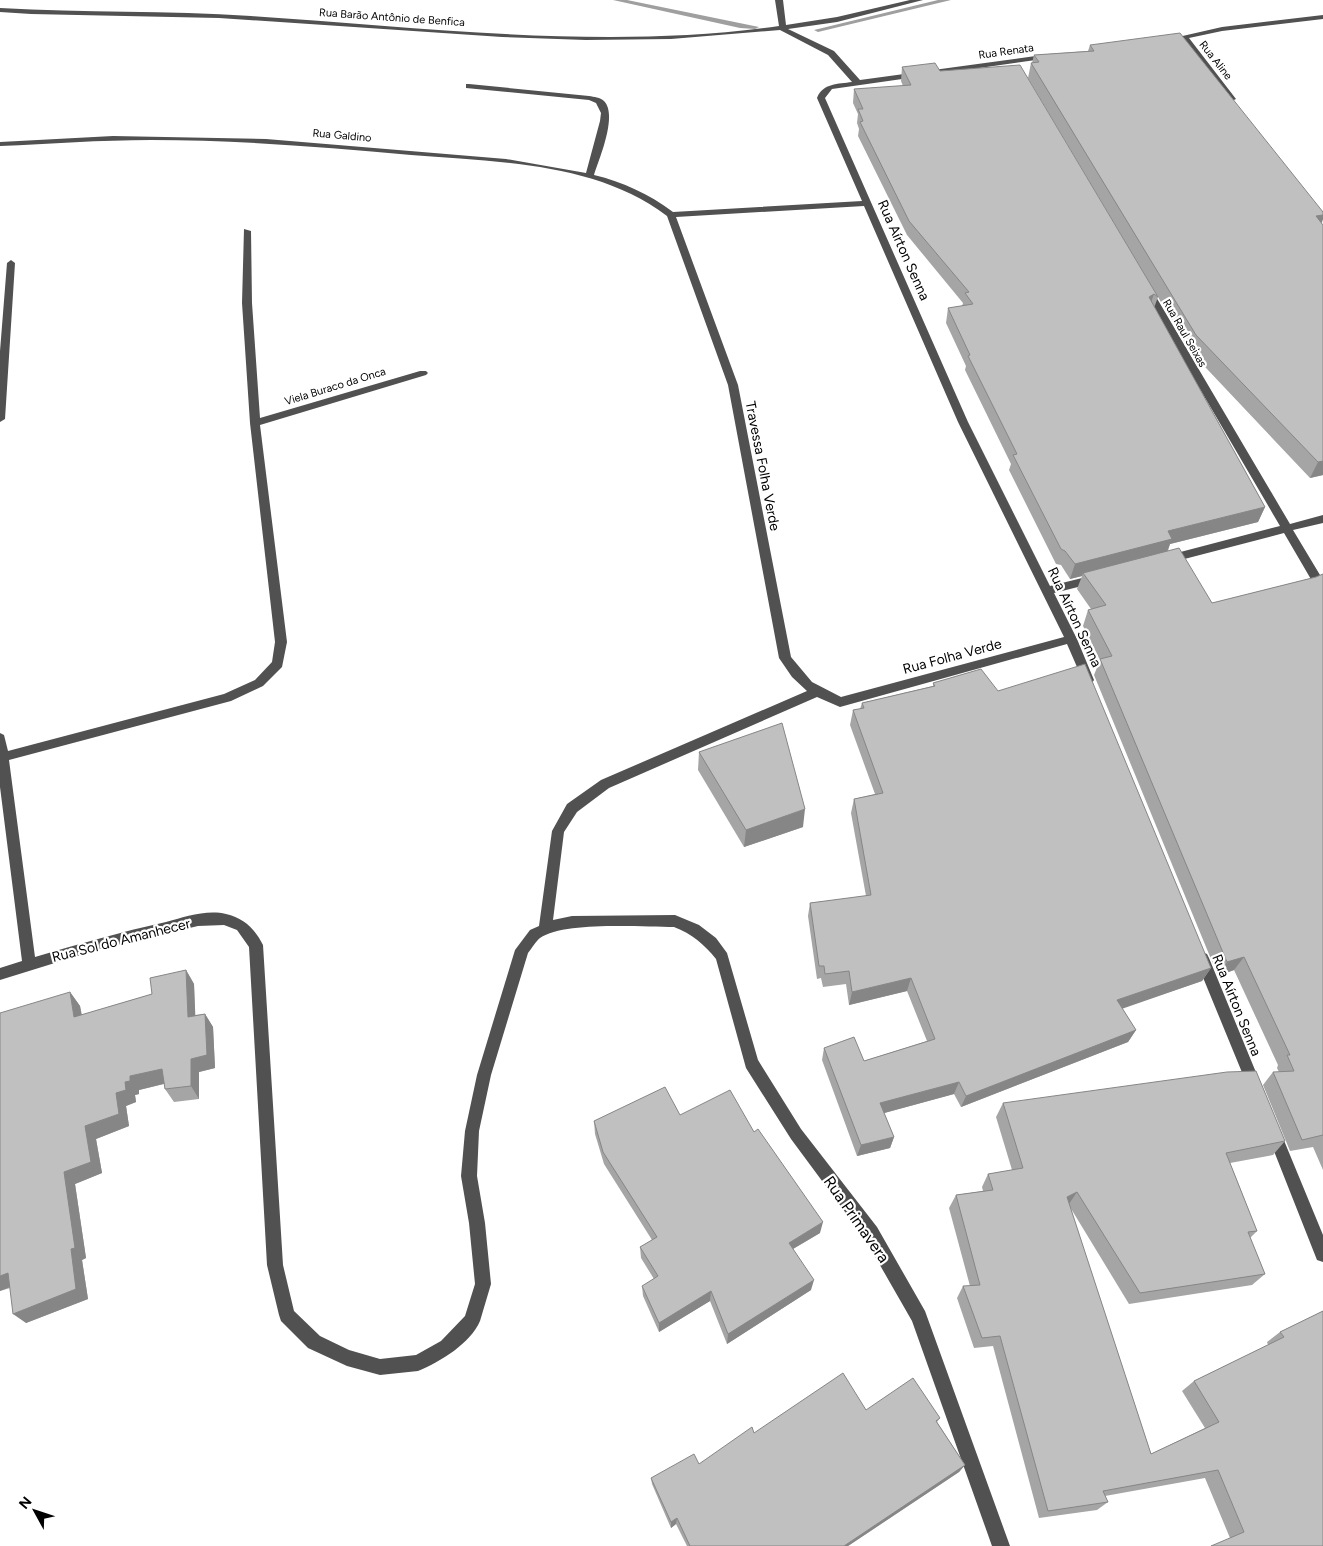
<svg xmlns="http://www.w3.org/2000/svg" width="1323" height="1546" viewBox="0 0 1323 1546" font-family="Figtree,sans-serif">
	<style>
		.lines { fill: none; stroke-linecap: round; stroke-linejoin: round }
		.stream { fill: #9f9f9f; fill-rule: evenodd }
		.minor { fill: #515151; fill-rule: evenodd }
		.wall { fill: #a5a5a5 }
		.shaded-wall { fill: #868686 }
		.building { fill: #c0c0c0; stroke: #868686 }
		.labels { text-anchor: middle; stroke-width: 4.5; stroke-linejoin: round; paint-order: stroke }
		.far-street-label { font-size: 11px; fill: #000; stroke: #fff }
		.street-label { font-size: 14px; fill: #000; stroke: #fff }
		.near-street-label { font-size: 16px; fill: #000; stroke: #fff }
	</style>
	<rect width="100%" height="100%" fill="#fff"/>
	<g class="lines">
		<path class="stream" d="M 613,0 L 627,0 L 759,27 L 755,29 L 740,28 Z
			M 938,0 L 951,0 L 818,32 L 814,30 Z"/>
		<path class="minor" d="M 775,0 L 783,0 L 786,25 L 837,17 L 910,0 L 923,0 L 837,22 L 788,29 L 834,51 L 860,80 L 1050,54 L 1054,56 L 1050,58 L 832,89 L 825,98 L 968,422 L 1050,586 L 1094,575 L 1100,579 L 1098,582 L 1054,593 L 1077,639 L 1094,680 L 1092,683 L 1084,683 L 1067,644 L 840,707 L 817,697 L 609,788 L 577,812 L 564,832 L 553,920 L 572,916 L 675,915 L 699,925 L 716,938 L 727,953 L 758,1060 L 801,1129 L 877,1227 L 925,1311 L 1010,1546 L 992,1546 L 912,1321 L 865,1239 L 791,1139 L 746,1068 L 716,959 C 704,944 692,934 674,927 C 643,927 564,921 540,938 C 536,941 532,948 528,953 L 491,1075 L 479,1131 L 477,1176 L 485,1223 L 491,1284 L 480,1321 C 471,1343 440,1362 418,1371 L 380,1375 L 347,1366 L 308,1348 L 281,1321 L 279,1315 L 267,1265 L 249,947 L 237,930 L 224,925 L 198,926 L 100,949 L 0,980 L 0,968 L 22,961 L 0,787 L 0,733 L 4,735 L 8,751 L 224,694 L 255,680 L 272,662 L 275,642 L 250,423 L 242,303 L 244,229 L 251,231 L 252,303 L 260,418 L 420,371 L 426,371 L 428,373 L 426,375 L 260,425 L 287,642 L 282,667 L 263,686 L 231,701 L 9,760 L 35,957 C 78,944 121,932 166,922 C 184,917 207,909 226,914 C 244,918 255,929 263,945 L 283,1265 L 294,1311 L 320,1336 L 349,1350 L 380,1359 L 416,1355 L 441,1341 L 465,1316 L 475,1284 L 469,1223 L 461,1176 L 465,1131 L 477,1075 L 515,950 L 530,930 L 539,926 L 552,831 L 567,804 L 601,780 L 807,691 L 792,677 L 779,658 L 728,385 L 667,216 C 596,162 496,162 411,155 C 324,147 238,140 151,140 C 100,140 50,144 0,146 L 0,142 L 113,136 L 266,139 L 506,159 L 586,173 L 600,121 L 601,113 L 596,103 L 589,100 L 466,88 L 466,84 L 469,84 L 589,96 C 594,97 600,97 604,101 C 618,115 599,159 594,175 C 623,182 649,194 673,212 L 862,201 L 817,98 C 823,83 838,84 852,82 L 828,55 L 780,30 L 671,39 L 586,40 L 502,37 L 219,18 L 31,14 L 0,12 L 0,8 C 84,13 167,10 251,16 C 425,27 604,51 779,26 ZM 864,206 L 958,422 L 1064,637 L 841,697 L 812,682 L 791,657 L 738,385 L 676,217 Z
			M 1323,15 L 1323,19 L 1222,31 L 1189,38 L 1236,99 L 1232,101 L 1229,101 L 1182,39 L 1169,42 L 1165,40 L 1222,27 Z
			M 11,260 L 15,263 L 5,419 L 0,422 L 0,351 L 7,263 Z
			M 1147,287 L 1152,290 L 1290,524 L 1323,515 L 1323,523 L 1293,530 L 1323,580 L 1323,594 L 1319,593 L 1284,533 L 1169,563 L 1163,559 L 1169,555 L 1280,526 L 1142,290 Z
			M 1202,952 L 1207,954 L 1209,958 L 1262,1087 L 1260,1092 L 1255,1094 L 1250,1092 L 1248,1087 L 1195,958 L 1197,954 Z
			M 1273,1124 L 1278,1126 L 1323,1235 L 1323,1262 L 1317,1260 L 1266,1131 L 1268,1126 Z"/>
	</g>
	<path class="wall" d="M 1090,45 L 1323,212 L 1323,219 L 1322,223 L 1323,475 L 1310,478 L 1190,351 L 1028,78 L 1031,63 L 1032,63 L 1034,55 L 1088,51 Z
		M 902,67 L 940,71 L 1158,297 L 1154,308 L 1265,507 L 1258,522 L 1170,544 L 1168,551 L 1212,603 L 1316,577 L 1323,574 L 1323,1170 L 1313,1147 L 1290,1151 L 1263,1085 L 1273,1072 L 1279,1072 L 1277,1068 L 1278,1065 L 1234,970 L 1218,976 L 1094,675 L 1100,660 L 1083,626 L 1088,610 L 1091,609 L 1077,589 L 1082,576 L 1070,579 L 1061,565 L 1056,564 L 1009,470 L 1011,464 L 965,370 L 966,366 L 946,323 L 948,308 L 962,306 L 963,303 L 907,235 L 858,136 L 859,129 L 857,123 L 858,114 L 853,103 L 854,89 L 903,86 L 901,81 Z
		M 933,683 L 998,691 L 1211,968 L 1202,981 L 1122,1008 L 1136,1030 L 1128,1042 L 961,1107 L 954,1094 L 884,1113 L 894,1137 L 890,1148 L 857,1156 L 822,1060 L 824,1048 L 864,1061 L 927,1041 L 907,991 L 849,1005 L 846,984 L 823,987 L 821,978 L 817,979 L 808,916 L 810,903 L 866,896 L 851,813 L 854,799 L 875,794 L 850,725 L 853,710 L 860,709 L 862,703 L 933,686 Z
		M 699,752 L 803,827 L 744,847 L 698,770 Z
		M 186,970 L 194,984 L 195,1015 L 205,1014 L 213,1027 L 215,1068 L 199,1072 L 199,1099 L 174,1102 L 165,1089 L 164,1084 L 139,1090 L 139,1094 L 135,1095 L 136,1102 L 126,1106 L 129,1126 L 96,1139 L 102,1173 L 75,1184 L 86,1258 L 82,1260 L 88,1299 L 26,1323 L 10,1288 L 0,1291 L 70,992 L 80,1006 L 82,1015 L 152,994 Z
		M 1003,1103 L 1285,1141 L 1273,1155 L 1230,1163 L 1257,1231 L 1250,1238 L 1265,1274 L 1252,1285 L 1129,1304 L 1070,1207 L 1151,1454 L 1205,1428 L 1182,1391 L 1194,1381 L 1268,1345 L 1267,1342 L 1280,1332 L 1323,1311 L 1323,1546 L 1230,1538 L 1205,1478 L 1105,1496 L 1108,1502 L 1097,1510 L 1039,1518 L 993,1346 L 974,1348 L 957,1298 L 963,1286 L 970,1286 L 949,1208 L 956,1195 L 983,1191 L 982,1187 L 988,1174 L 1012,1170 L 996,1117 Z
		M 680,1115 L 754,1132 L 820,1233 L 793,1249 L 811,1290 L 727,1344 L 710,1301 L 659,1332 L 643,1296 L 642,1286 L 654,1279 L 641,1258 L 640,1247 L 652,1240 L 604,1164 L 595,1134 L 594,1121 Z
		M 866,1410 L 940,1418 L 937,1422 L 965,1465 L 959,1472 L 848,1546 L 687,1546 L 676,1524 L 671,1528 L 652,1484 L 651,1478 L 699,1464 L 754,1433 Z"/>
	<path class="shaded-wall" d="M 1323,215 L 1323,219 L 1318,230 L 1316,216 Z
		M 1154,294 L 1149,308 L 1149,297 Z
		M 1323,461 L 1323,475 L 1310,478 L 1318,462 Z
		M 1265,507 L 1258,522 L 1170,544 L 1166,554 L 1083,573 L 1082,576 L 1070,579 L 1075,564 L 1168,531 Z
		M 805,809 L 803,827 L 744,847 L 746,830 Z
		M 1244,957 L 1234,970 L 1218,976 L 1227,962 Z
		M 1211,968 L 1202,981 L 1110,1013 L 1117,1000 Z
		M 186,970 L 194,984 L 196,1031 L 188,1017 Z
		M 911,978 L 907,991 L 849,1005 L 852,992 Z
		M 70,992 L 80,1006 L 84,1031 L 74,1017 Z
		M 205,1014 L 213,1027 L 215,1068 L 199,1072 L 199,1099 L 191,1086 L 191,1059 Z
		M 1136,1030 L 1128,1042 L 961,1107 L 966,1096 Z
		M 162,1069 L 171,1082 L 139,1090 L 139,1094 L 135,1095 L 136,1102 L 126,1106 L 129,1126 L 96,1139 L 102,1173 L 75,1184 L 86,1258 L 82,1260 L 88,1299 L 26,1323 L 13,1314 L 71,1249 L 64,1172 L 85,1126 L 116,1093 L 130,1076 Z
		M 959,1082 L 954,1094 L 877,1115 L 880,1103 Z
		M 894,1137 L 890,1148 L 857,1156 L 861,1145 Z
		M 1077,1192 L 1069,1204 L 1067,1197 Z
		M 823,1222 L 820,1233 L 786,1253 L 789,1243 Z
		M 8,1273 L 20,1283 L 0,1291 L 0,1276 Z
		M 814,1280 L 811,1290 L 727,1344 L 728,1334 Z
		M 711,1291 L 710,1301 L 659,1332 L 659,1323 Z
		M 965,1465 L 959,1472 L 848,1546 L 844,1546 Z
		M 677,1518 L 676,1524 L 671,1528 L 671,1522 Z"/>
	<path class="building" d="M 1180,33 L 1323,212 L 1323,215 L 1316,216 L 1323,225 L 1323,461 L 1318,462 L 1196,335 L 1031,63 L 1039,62 L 1034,55 L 1094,51 L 1090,45 Z
		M 935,63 L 940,71 L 1020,65 L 1158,297 L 1154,294 L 1149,297 L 1265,507 L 1168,531 L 1172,539 L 1075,564 L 1065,551 L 1061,549 L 1013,455 L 1017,454 L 968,356 L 970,355 L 948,308 L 973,304 L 965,293 L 969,292 L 909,221 L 860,122 L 863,121 L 858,109 L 863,109 L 854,89 L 911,85 L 902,67 Z
		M 1179,548 L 1212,603 L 1316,577 L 1323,574 L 1323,1135 L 1302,1140 L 1273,1072 L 1294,1071 L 1287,1055 L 1290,1055 L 1244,957 L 1227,962 L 1100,659 L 1112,656 L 1088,610 L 1106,605 L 1083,573 Z
		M 1085,664 L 1211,968 L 1117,1000 L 1136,1030 L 966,1096 L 959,1082 L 880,1103 L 894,1137 L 861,1145 L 824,1048 L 854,1037 L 864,1061 L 935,1039 L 911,978 L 852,992 L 849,971 L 825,974 L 824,966 L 819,966 L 810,903 L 871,895 L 854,799 L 883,793 L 853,710 L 864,708 L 862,703 L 935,686 L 933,683 L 981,669 L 998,691 Z
		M 782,723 L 805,809 L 746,830 L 699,752 Z
		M 186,970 L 188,1017 L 205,1014 L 207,1055 L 191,1059 L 191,1086 L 165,1089 L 162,1069 L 130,1076 L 130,1081 L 125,1082 L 126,1090 L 116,1093 L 119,1114 L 85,1126 L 91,1162 L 64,1172 L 75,1248 L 71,1249 L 76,1289 L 13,1314 L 8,1273 L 0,1276 L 0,1013 L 70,992 L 74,1017 L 152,994 L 150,978 Z
		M 1256,1071 L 1285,1141 L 1226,1153 L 1257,1231 L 1248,1232 L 1265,1274 L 1140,1293 L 1077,1192 L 1067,1197 L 1151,1454 L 1219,1422 L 1194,1381 L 1284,1337 L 1280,1332 L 1323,1311 L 1323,1546 L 1211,1546 L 1244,1532 L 1218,1470 L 1103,1491 L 1108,1502 L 1048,1511 L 1000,1336 L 982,1338 L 963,1286 L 980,1285 L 956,1195 L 993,1190 L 988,1174 L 1023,1168 L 1003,1103 L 1227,1072 Z
		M 665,1087 L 680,1115 L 730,1090 L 754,1132 L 758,1129 L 823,1222 L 789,1243 L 814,1280 L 728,1334 L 711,1291 L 659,1323 L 642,1286 L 658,1276 L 640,1247 L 657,1237 L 603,1152 L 594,1121 Z
		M 843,1373 L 866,1410 L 913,1378 L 940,1418 L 936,1421 L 965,1465 L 844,1546 L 690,1546 L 677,1518 L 671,1522 L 651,1478 L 694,1454 L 699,1464 L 752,1427 L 754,1433 Z"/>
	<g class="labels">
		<g class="far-street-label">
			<text transform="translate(392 17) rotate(4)" y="4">Rua Barão Antônio de Benfica</text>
			<text transform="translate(1006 51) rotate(-8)" y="4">Rua Renata</text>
			<text transform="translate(1216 60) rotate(52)" y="4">Rua Aline</text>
			<text transform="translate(342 135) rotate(5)" y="4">Rua Galdino</text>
			<text transform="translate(1185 333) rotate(60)" y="4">Rua Raul Seixas</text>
			<text transform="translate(335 386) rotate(-17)" y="4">Viela Buraco da Onca</text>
		</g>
		<g class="street-label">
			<text transform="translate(904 250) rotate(66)" y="5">Rua Aírton Senna</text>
			<text transform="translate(763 466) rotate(79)" y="5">Travessa Folha Verde</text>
			<text transform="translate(1075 617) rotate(65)" y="5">Rua Aírton Senna</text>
			<text transform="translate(952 656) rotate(-15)" y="5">Rua Folha Verde</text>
			<text transform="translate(121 940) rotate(-14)" y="5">Rua Sol do Amanhecer</text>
			<text transform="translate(1237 1005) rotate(68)" y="5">Rua Aírton Senna</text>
		</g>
		<g class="near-street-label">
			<text transform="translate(857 1219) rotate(55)" y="6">Rua Primavera</text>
		</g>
	</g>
	<g transform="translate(35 1511) rotate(310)" stroke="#ffffff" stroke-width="4" paint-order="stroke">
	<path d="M0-4L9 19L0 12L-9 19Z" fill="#000000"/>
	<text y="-8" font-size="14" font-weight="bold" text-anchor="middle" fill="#000000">N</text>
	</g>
</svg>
